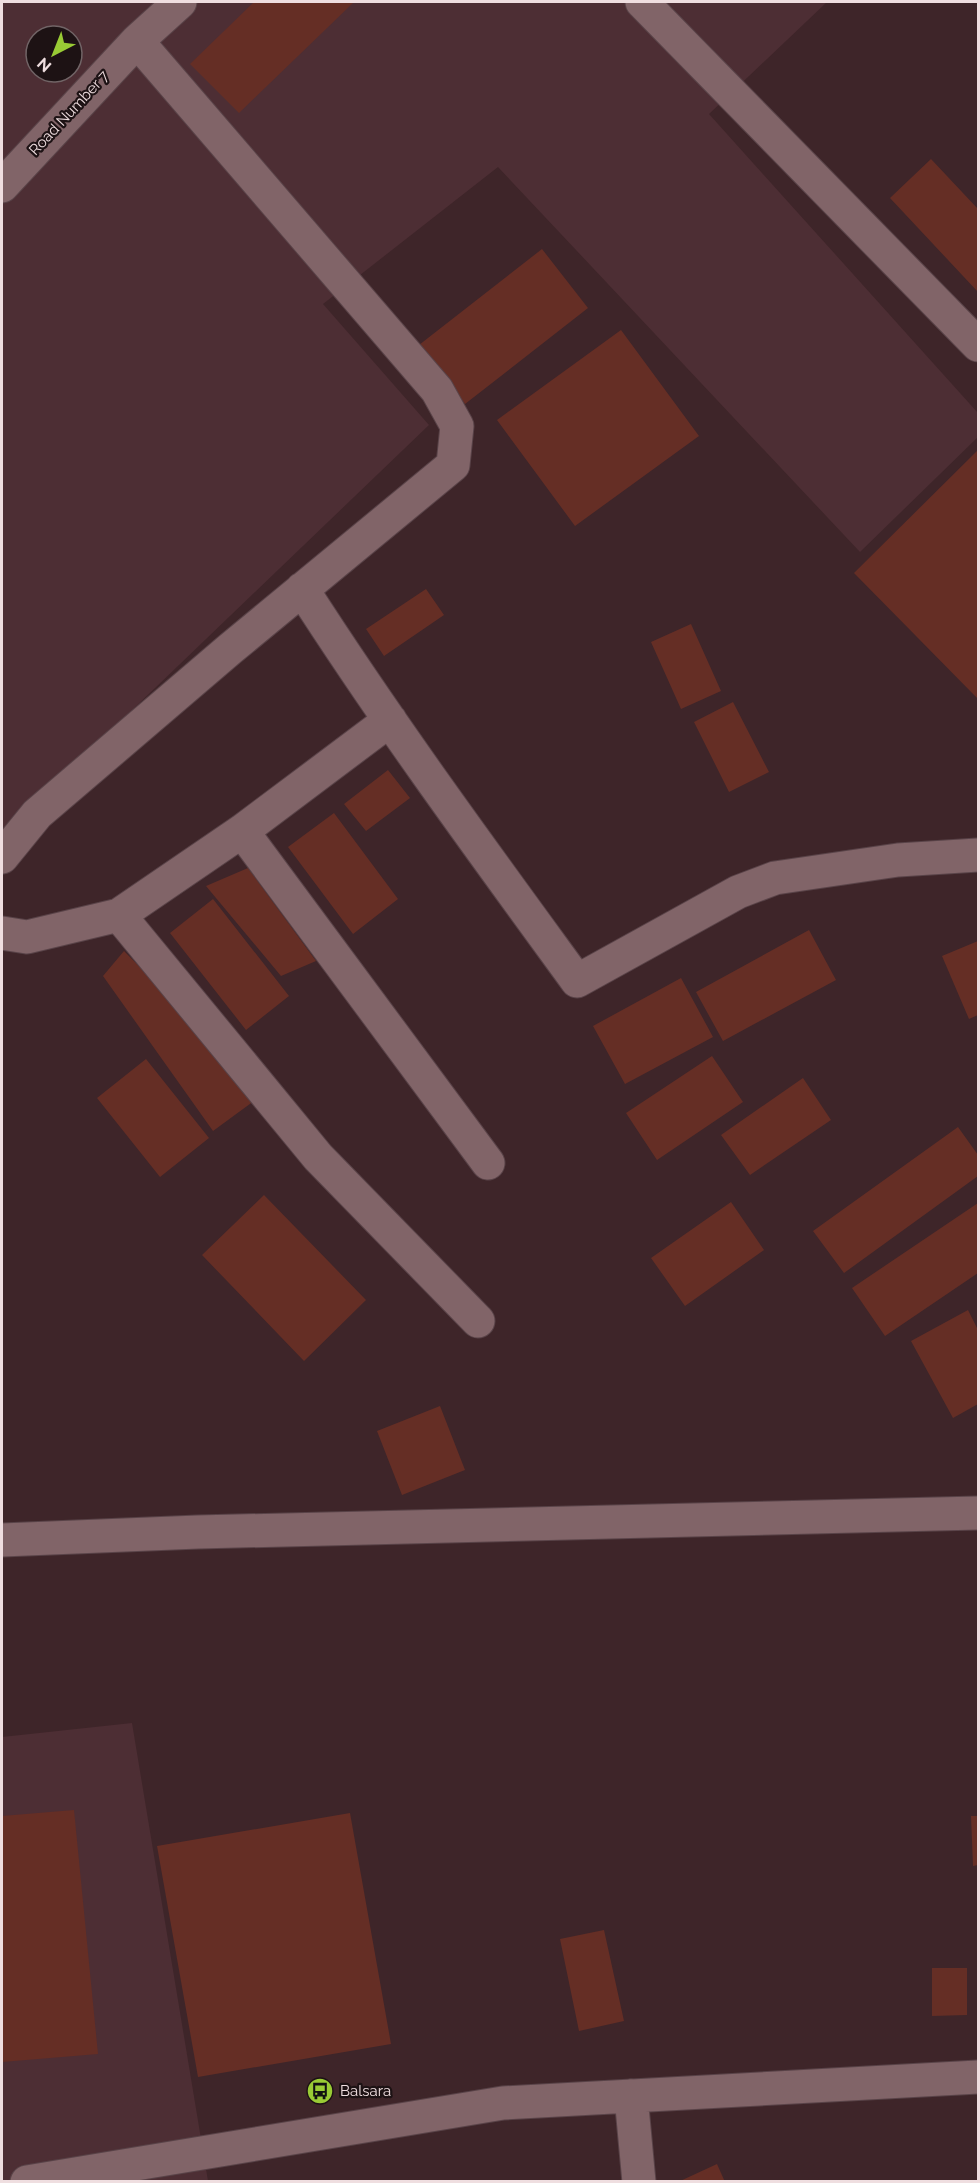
<svg xmlns="http://www.w3.org/2000/svg" width="980" height="2183" viewBox="0 0 980 2183" font-family="Raleway,sans-serif">
	<style>
		.built { fill: #4d2e34; fill-rule: evenodd }
		.building { fill: #652e25 }
		.lines { fill: none; stroke-linecap: round; stroke-linejoin: round }
		.minor-casing { stroke: #594348; stroke-width: 35 }
		.minor { stroke: #816468; stroke-width: 33 }
		.labels { text-anchor: middle; stroke-width: 4.5; stroke-linejoin: round; paint-order: stroke }
		.street-label { font-size: 15px; fill: #efdee0; stroke: #1d1214 }
		.poi-label { font-size: 15px; fill: #efdee0; stroke: #1d1214; text-anchor: start }
	</style>
	<rect width="100%" height="100%" fill="#3e2529"/>
	<path class="built" d="M 2,2 L 827,2 L 709,114 L 978,413 L 978,437 L 860,552 L 498,167 L 323,304 L 429,425 L 2,835 ZM 36,36 L 72,36 L 72,72 L 36,72 Z
		M 132,1723 L 208,2181 L 2,2181 L 2,1737 Z"/>
	<path class="building" d="M 254,2 L 354,2 L 239,113 L 190,64 Z
		M 931,159 L 978,209 L 978,292 L 890,198 Z
		M 542,249 L 588,308 L 465,404 L 419,345 Z
		M 621,330 L 699,436 L 575,526 L 497,420 Z
		M 978,450 L 978,699 L 854,573 Z
		M 426,589 L 444,615 L 384,656 L 366,629 Z
		M 691,624 L 721,691 L 681,709 L 651,642 Z
		M 733,702 L 769,772 L 729,792 L 694,722 Z
		M 388,770 L 410,798 L 366,831 L 344,804 Z
		M 334,813 L 398,899 L 353,934 L 288,847 Z
		M 248,868 L 316,961 L 281,976 L 206,886 Z
		M 213,899 L 289,996 L 246,1030 L 170,933 Z
		M 809,930 L 836,980 L 723,1041 L 696,992 Z
		M 978,941 L 978,1015 L 969,1019 L 942,956 Z
		M 124,951 L 265,1093 L 213,1131 L 103,976 Z
		M 681,978 L 713,1037 L 625,1084 L 593,1026 Z
		M 712,1056 L 743,1102 L 657,1160 L 626,1113 Z
		M 146,1059 L 209,1138 L 160,1177 L 97,1098 Z
		M 803,1078 L 831,1120 L 750,1175 L 721,1135 Z
		M 958,1127 L 978,1155 L 978,1176 L 844,1273 L 813,1231 Z
		M 264,1195 L 366,1300 L 304,1361 L 202,1255 Z
		M 731,1202 L 764,1250 L 685,1306 L 651,1258 Z
		M 978,1203 L 978,1273 L 885,1336 L 852,1288 Z
		M 968,1310 L 978,1330 L 978,1404 L 953,1418 L 911,1341 Z
		M 440,1406 L 465,1470 L 402,1495 L 377,1431 Z
		M 74,1810 L 98,2054 L 2,2062 L 2,1816 Z
		M 350,1813 L 391,2044 L 198,2077 L 157,1846 Z
		M 971,1816 L 978,1816 L 978,1865 L 973,1866 Z
		M 604,1930 L 624,2021 L 579,2031 L 560,1939 Z
		M 932,1968 L 967,1968 L 967,2015 L 932,2016 Z
		M 717,2164 L 725,2182 L 678,2182 Z"/>
	<g class="lines">
		<defs>
			<path id="minor" d="M 642,2 L 978,345
				M 2,186 L 137,41
				M 302,589 C 388,723 483,852 577,981 L 738,892 L 775,878 L 898,860 L 978,855
				M 242,831 L 488,1163
				M 2,857 L 37,814 L 230,649 L 453,465 L 457,426 L 437,390 L 137,41 L 180,2
				M 119,915 L 318,1157 L 478,1321
				M 2,933 L 27,937 L 119,915 L 242,831 L 390,720
				M 2,1540 L 198,1532 L 978,1513
				M 631,2096 L 639,2182
				M 27,2182 L 503,2103 L 978,2077"/>
		</defs>
		<use href="#minor" class="minor-casing"/>
		<use href="#minor" class="minor"/>
	</g>
	<defs>
		<symbol id="bus-disc" viewBox="-11 -11 22 22"><circle r="9.5" fill="#99cb35" stroke="#1d1214"/><path d="M-5-6H5V4H4V6H2V4H-2V6H-4V4H-5ZM-3.5-4V0h7V-4ZM-3.5 1.2v1.5H-2V1.2ZM2 1.2v1.5H3.5V1.2Z" fill="#111"/></symbol>
	</defs>
	<g fill-rule="evenodd">
		<use href="#bus-disc" x="305" y="2076" width="30" height="30"/>
	</g>
	<g class="labels">
		<g class="street-label">
			<text transform="translate(69 113) rotate(-47)" y="5">Road Number 7</text>
		</g>
		<g class="poi-label">
			<text x="340" y="2096">Balsara</text>
		</g>
	</g>
	<rect width="980" height="2183" fill="none" stroke="#efdee0" stroke-width="6"/>
	<g transform="translate(54 54) rotate(222)"><circle r="28" fill="#1d1214" stroke="#716466" stroke-width="1.5"/>
	<path d="M0-4.5L10 22L0 15L-10 22Z" fill="#99cb35"/>
	<text y="-9" font-size="16" font-weight="bold" text-anchor="middle" fill="#efdee0">N</text>
	</g>
</svg>
